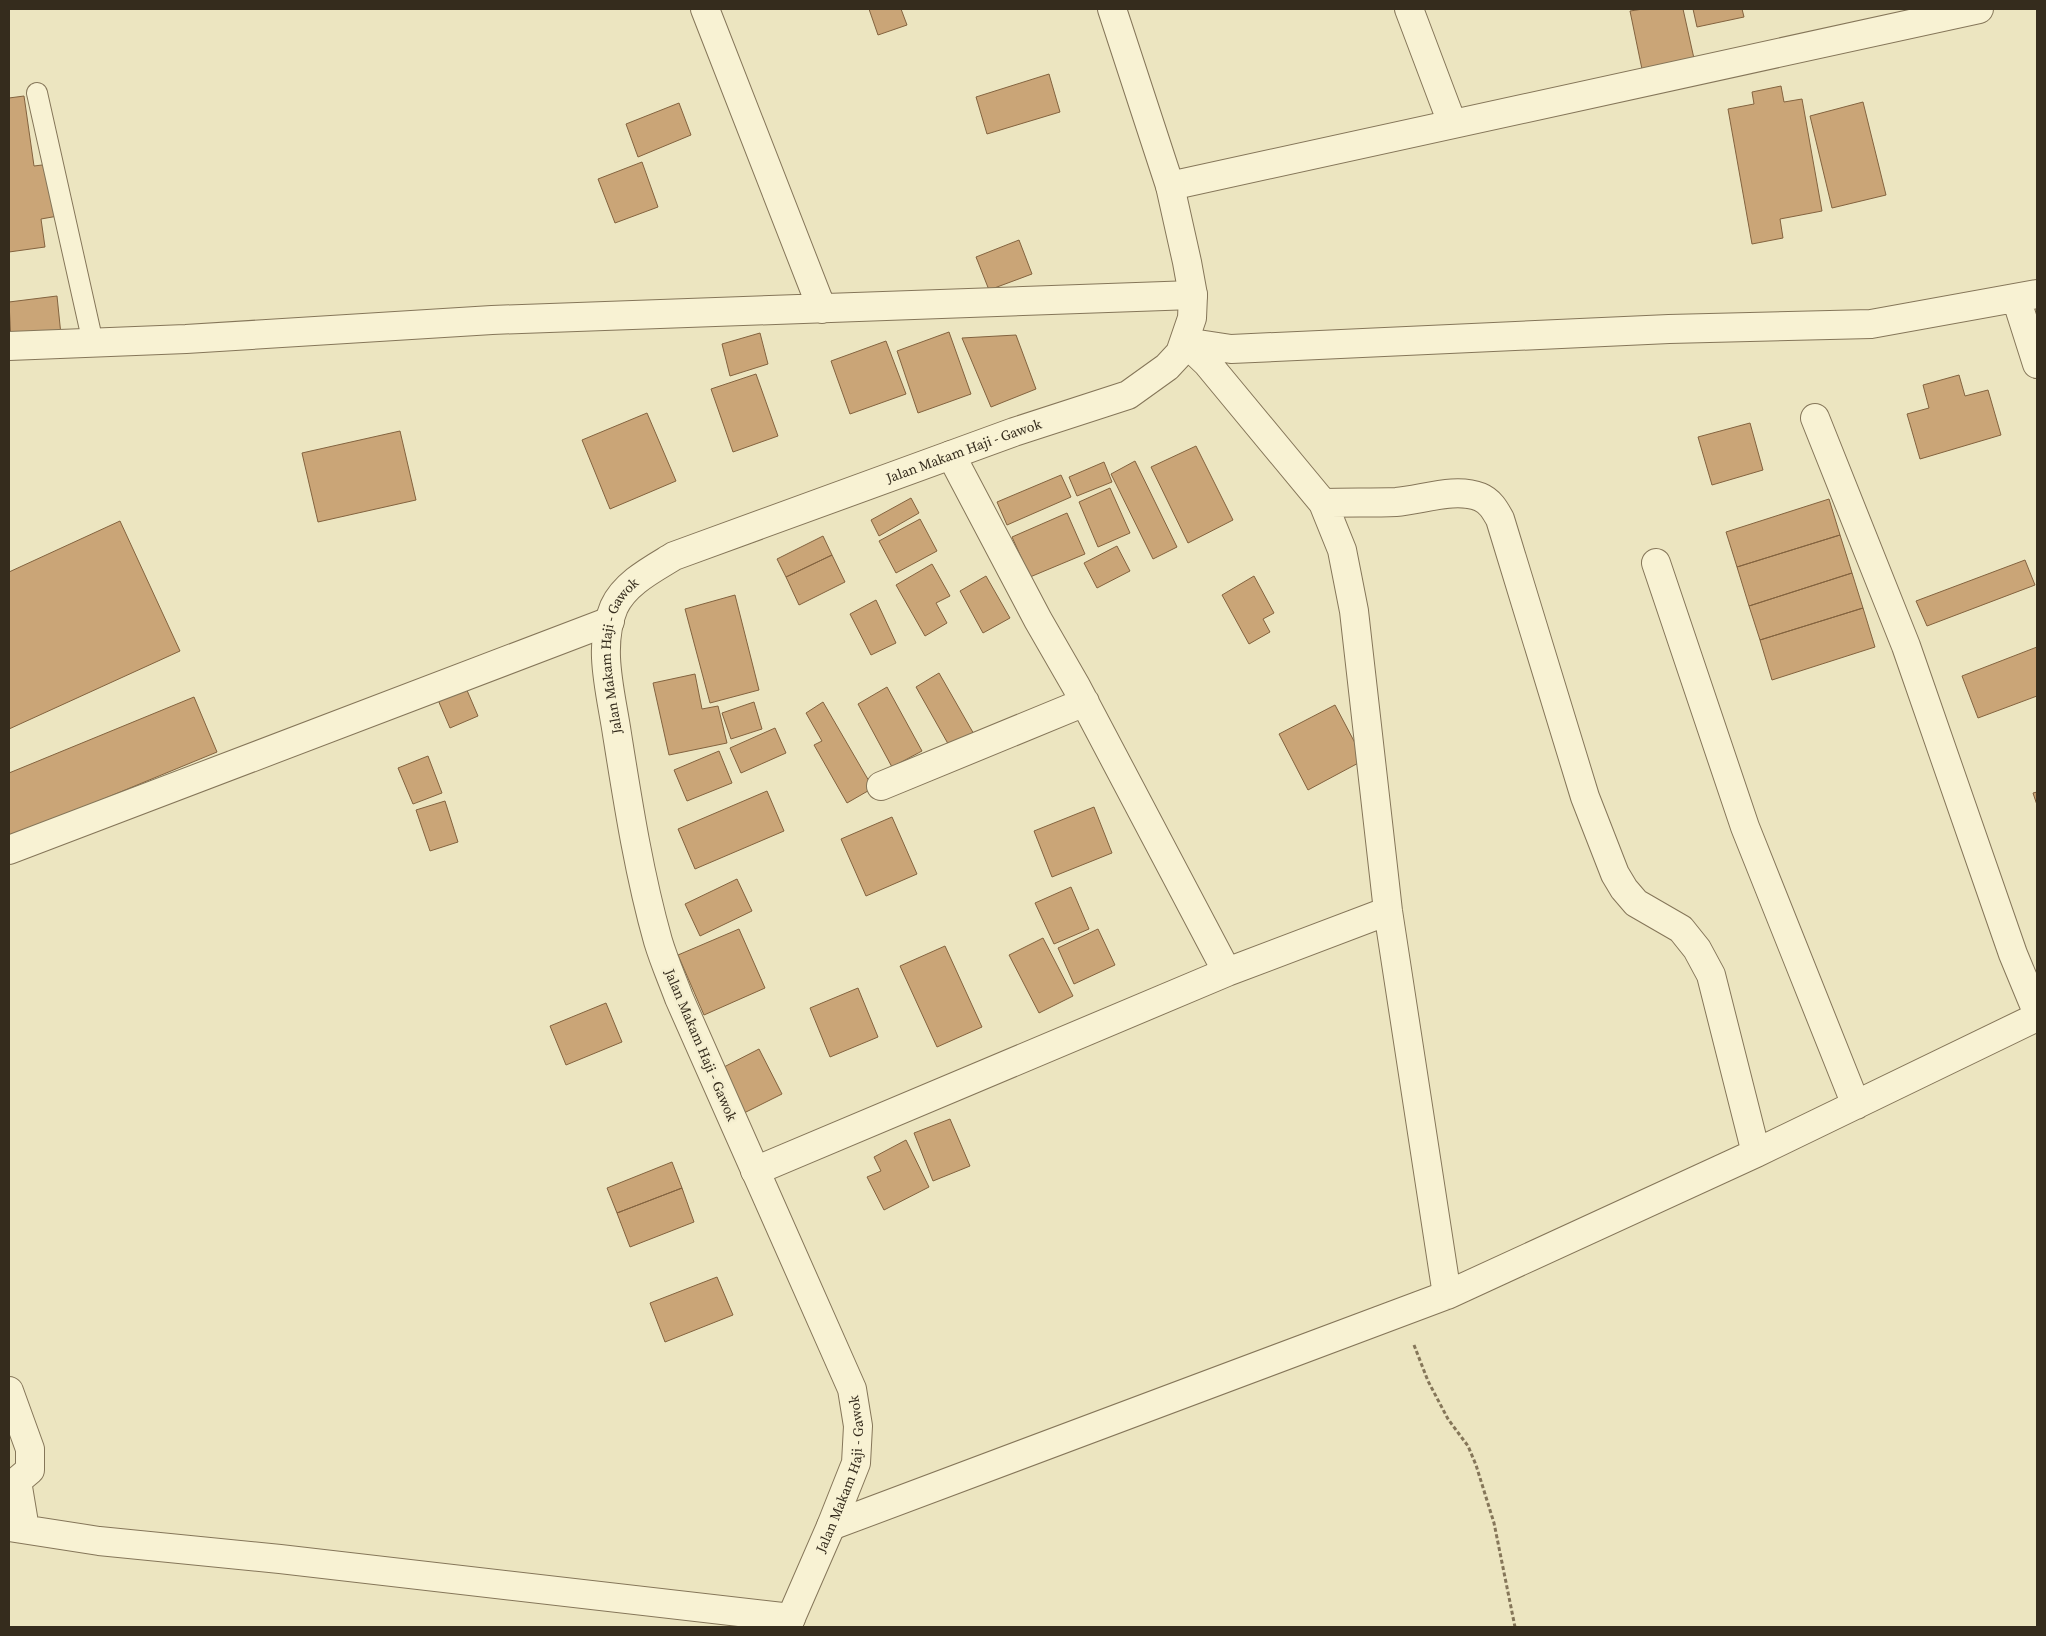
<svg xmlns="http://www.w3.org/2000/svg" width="2046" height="1636" viewBox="0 0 2046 1636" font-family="'Source Serif 4',serif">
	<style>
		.building { fill: #caa577; stroke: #83633f }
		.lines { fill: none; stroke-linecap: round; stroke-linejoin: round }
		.service-casing { stroke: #857659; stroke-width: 22 }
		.minor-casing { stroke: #857659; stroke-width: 30 }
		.tertiary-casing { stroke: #857659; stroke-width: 30 }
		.path { stroke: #857659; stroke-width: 3; stroke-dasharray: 4 2.5; stroke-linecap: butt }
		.service { stroke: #f8f2d3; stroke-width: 20 }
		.minor { stroke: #f8f2d3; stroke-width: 28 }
		.tertiary { stroke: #f8f2d3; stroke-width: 28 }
		.labels { text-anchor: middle; stroke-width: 5; stroke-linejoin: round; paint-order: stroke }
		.street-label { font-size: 14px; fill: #352c1d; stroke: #f4eecf }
	</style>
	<rect width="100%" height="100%" fill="#ece5c0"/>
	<path class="building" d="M 869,9 L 901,9 L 907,25 L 878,35 Z
		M 1643,9 L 1683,9 L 1695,63 L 1643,74 L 1630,11 Z
		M 1693,9 L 1742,9 L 1744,17 L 1697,27 Z
		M 1049,74 L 1060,112 L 987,134 L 976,97 Z
		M 1781,86 L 1784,102 L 1802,99 L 1822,211 L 1780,219 L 1783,238 L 1752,244 L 1728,109 L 1754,104 L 1752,92 Z
		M 24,96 L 34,166 L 50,164 L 58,216 L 41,219 L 45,247 L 9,252 L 9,98 Z
		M 1863,102 L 1886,195 L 1832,208 L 1810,116 Z
		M 679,103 L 691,135 L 638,157 L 626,124 Z
		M 642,162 L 658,207 L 615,223 L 598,179 Z
		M 1019,240 L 1032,274 L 989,290 L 976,257 Z
		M 57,296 L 61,335 L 11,342 L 9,302 Z
		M 949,332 L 971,394 L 918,413 L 897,351 Z
		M 760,333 L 768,364 L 730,376 L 722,344 Z
		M 1016,335 L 1036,389 L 991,407 L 962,338 Z
		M 886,341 L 906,394 L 850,414 L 831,361 Z
		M 756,374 L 778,436 L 733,452 L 711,389 Z
		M 1959,375 L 1965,396 L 1988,390 L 2001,435 L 1920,459 L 1907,414 L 1929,408 L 1923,385 Z
		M 647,413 L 676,481 L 610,509 L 582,440 Z
		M 1750,423 L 1763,470 L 1712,485 L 1698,437 Z
		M 400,431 L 416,500 L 318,522 L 302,453 Z
		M 1196,446 L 1233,520 L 1188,543 L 1151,467 Z
		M 1135,461 L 1177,547 L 1153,559 L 1111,474 Z
		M 1104,462 L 1112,482 L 1077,496 L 1069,477 Z
		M 1061,475 L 1071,497 L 1007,525 L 997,502 Z
		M 1110,488 L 1130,533 L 1098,547 L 1079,502 Z
		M 911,498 L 919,513 L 879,536 L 871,520 Z
		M 1829,499 L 1840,535 L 1737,567 L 1726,532 Z
		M 1067,513 L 1085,554 L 1030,577 L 1012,537 Z
		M 920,519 L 937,551 L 896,573 L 879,541 Z
		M 120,521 L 180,651 L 9,729 L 9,572 Z
		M 1840,535 L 1852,573 L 1749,606 L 1737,567 Z
		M 823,536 L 832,555 L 786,577 L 777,559 Z
		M 1117,546 L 1130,571 L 1097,588 L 1084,563 Z
		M 832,555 L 845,582 L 799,605 L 786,577 Z
		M 2025,560 L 2035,585 L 1927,626 L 1916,601 Z
		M 932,564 L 950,596 L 936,603 L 947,623 L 925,636 L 896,585 Z
		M 1852,573 L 1863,608 L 1760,640 L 1749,606 Z
		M 986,576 L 1010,618 L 983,633 L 960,591 Z
		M 1254,576 L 1274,613 L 1263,619 L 1270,632 L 1249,644 L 1222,595 Z
		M 735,595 L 759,690 L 710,703 L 685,609 Z
		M 876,600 L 896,643 L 871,655 L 850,614 Z
		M 1863,608 L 1875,647 L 1772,680 L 1760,640 Z
		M 2037,647 L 2037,696 L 1978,718 L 1962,676 Z
		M 939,673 L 975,736 L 951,749 L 916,687 Z
		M 695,674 L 702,709 L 718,706 L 727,743 L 669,755 L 653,683 Z
		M 887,687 L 922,751 L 892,767 L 858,704 Z
		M 466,688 L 478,716 L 450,728 L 438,700 Z
		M 194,697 L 217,752 L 9,838 L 9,773 Z
		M 754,702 L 762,729 L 731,739 L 722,713 Z
		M 823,702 L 873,788 L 847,803 L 814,745 L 822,741 L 806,713 Z
		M 1335,705 L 1364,760 L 1308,790 L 1279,734 Z
		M 775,728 L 786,753 L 741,773 L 730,748 Z
		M 719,751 L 732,783 L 687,801 L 674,770 Z
		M 428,756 L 442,793 L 413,804 L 398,768 Z
		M 767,791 L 784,831 L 695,869 L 678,829 Z
		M 2037,792 L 2037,805 L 2033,793 Z
		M 445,801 L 458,842 L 430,851 L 416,810 Z
		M 1094,807 L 1112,853 L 1052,877 L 1034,831 Z
		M 892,817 L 917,874 L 866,896 L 841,839 Z
		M 737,879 L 752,911 L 700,936 L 685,904 Z
		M 1071,887 L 1089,929 L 1054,944 L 1035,903 Z
		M 739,929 L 765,988 L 704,1015 L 678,955 Z
		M 1098,929 L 1115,965 L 1074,984 L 1058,948 Z
		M 1043,938 L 1073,996 L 1039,1013 L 1009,955 Z
		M 945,946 L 982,1027 L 937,1047 L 900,966 Z
		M 858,988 L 878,1037 L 830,1057 L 810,1008 Z
		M 606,1003 L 622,1042 L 566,1065 L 550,1026 Z
		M 759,1049 L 782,1094 L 744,1113 L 722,1068 Z
		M 950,1119 L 970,1166 L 933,1181 L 914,1133 Z
		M 906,1140 L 929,1187 L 884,1210 L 867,1177 L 881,1171 L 874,1157 Z
		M 672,1162 L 682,1188 L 617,1213 L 607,1188 Z
		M 682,1188 L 694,1222 L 630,1247 L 617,1213 Z
		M 717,1277 L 733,1315 L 665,1342 L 650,1303 Z"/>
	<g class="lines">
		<defs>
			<path id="service" d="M 37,93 L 93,343"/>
			<path id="minor" d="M 705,9 L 822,309
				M 1409,9 L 1452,123
				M 1170,186 L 1979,9
				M 2016,298 L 2037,364
				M 1185,342 L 1231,349 L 1669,329 L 1871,324 L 2037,294
				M 9,346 L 186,339 L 492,320 L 1193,295
				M 1815,418 L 1906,646 L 2013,954 L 2037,1012
				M 951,455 L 1038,620 L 1076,686 L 1227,972
				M 1323,503 C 1347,502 1372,503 1396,502 C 1422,500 1455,487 1480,497 C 1490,501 1495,510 1500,519 L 1585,797 L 1615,874 L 1624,889 L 1636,903 L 1681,929 L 1697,949 L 1711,975 L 1756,1153
				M 1656,563 L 1745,827 L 1856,1105
				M 881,786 L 1085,702
				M 9,850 L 610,621
				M 755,1171 L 1227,972 L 1388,911
				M 1447,1295 L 1756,1153 L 2037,1017
				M 9,1391 L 30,1449 L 30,1470 L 17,1481 L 25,1529
				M 831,1526 L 1447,1295 L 1388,911 L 1354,611 L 1342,550 L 1323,503 L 1207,363 L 1185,342
				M 9,1527 L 99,1541 L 280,1559 L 791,1618"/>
			<g id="tertiary">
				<path id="s1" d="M 787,1627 L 831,1526 L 856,1463 L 858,1426 L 852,1389 L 679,998 C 672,979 664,961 658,941 C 639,874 628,803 617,734 C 611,693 597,647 614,607 C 625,583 653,569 674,556 L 1014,432 L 1128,395 L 1167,367 L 1180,353 L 1192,318 L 1193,295 L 1187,262 L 1170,186 L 1112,9"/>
			</g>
		</defs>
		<use href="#service" class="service-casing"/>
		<use href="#minor" class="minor-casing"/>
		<use href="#tertiary" class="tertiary-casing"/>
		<path class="path" d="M 1414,1345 L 1428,1381 L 1448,1419 L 1468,1446 L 1476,1465 L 1494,1523 L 1515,1627"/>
		<use href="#service" class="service"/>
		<use href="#minor" class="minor"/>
		<use href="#tertiary" class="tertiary"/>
	</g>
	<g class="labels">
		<g class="street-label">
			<text dy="5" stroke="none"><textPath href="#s1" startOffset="1469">Jalan Makam Haji - Gawok</textPath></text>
			<text dy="5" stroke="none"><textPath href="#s1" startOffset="1034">Jalan Makam Haji - Gawok</textPath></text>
			<text transform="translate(701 1045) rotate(67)" y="5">Jalan Makam Haji - Gawok</text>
			<text dy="5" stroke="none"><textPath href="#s1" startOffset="164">Jalan Makam Haji - Gawok</textPath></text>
		</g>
	</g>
	<rect width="2046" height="1636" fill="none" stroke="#352c1d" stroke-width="20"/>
</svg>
